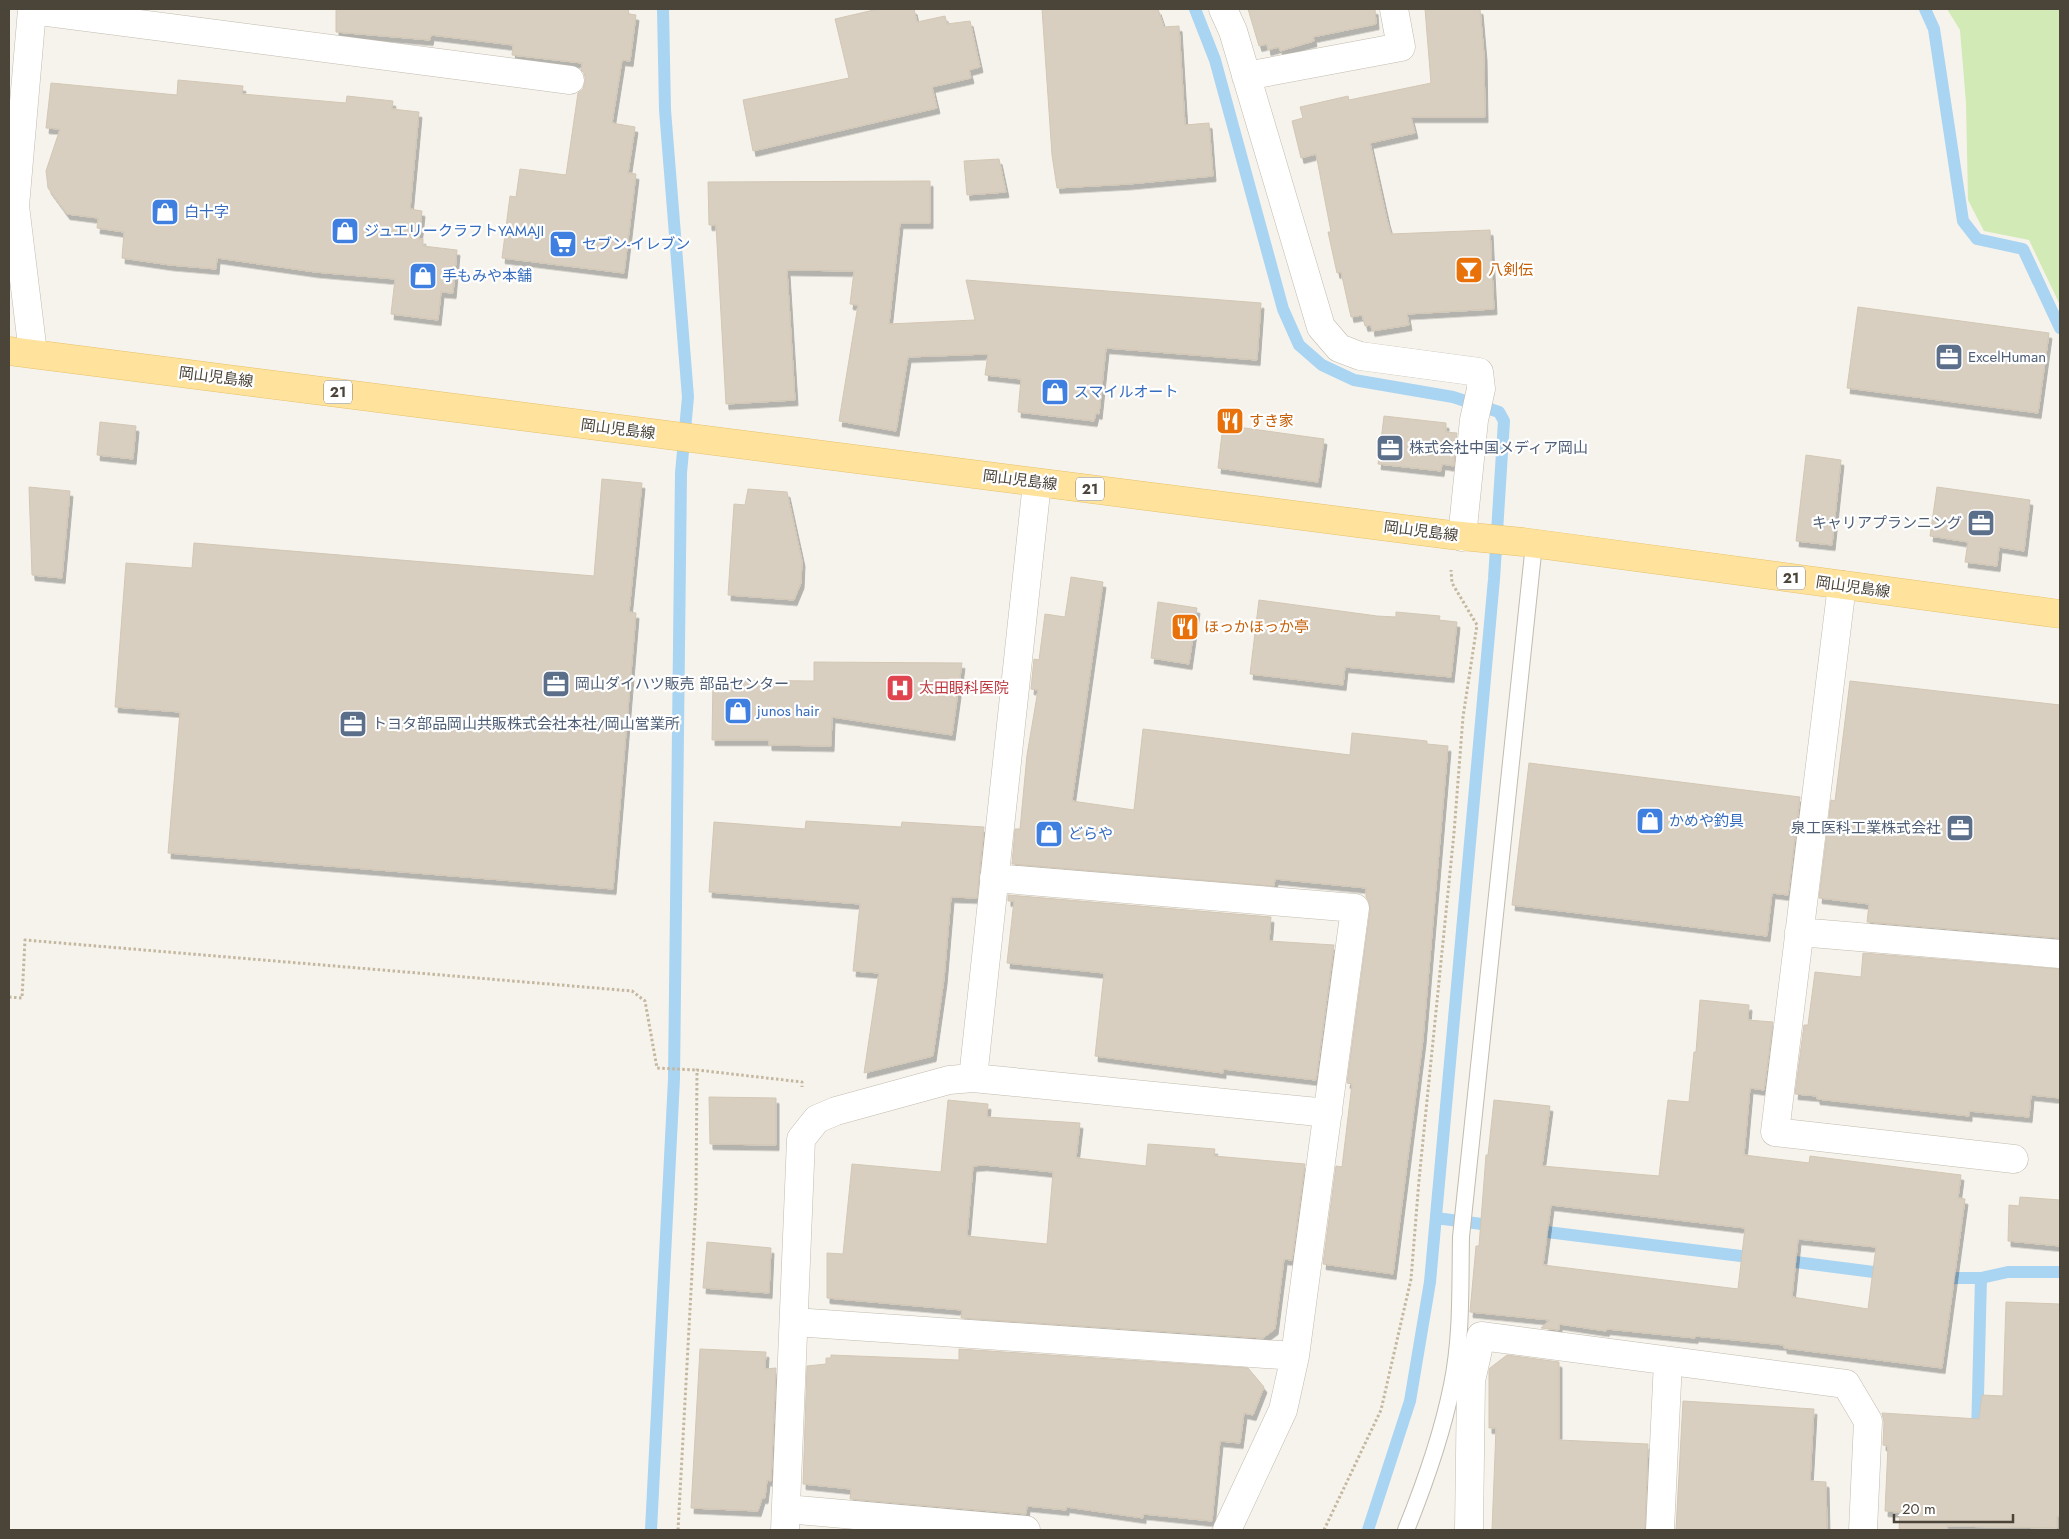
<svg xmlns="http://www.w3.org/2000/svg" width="2069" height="1539" viewBox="0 0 2069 1539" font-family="Jost,'Noto Sans JP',sans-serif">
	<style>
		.green { fill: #d2eab5 }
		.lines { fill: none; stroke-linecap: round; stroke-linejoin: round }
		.stream { stroke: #a9d4f2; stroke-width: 12 }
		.building { fill: #d8cfc1; stroke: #d3c7b4; fill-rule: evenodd; filter: url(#shadow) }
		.service-casing { stroke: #c2bbae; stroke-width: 18 }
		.minor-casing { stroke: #c2bbae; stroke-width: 29 }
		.primary-casing { stroke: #e6c16a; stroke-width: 29 }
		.path { stroke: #c4b79f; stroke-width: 3; stroke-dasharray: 2.5 2.5; stroke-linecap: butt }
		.service { stroke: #fff; stroke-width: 16 }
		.minor { stroke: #fff; stroke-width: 28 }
		.primary { stroke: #ffe39c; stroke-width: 28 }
		.labels { text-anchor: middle; stroke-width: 4.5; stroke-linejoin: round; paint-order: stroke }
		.shield { fill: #fff; stroke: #817c74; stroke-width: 1 }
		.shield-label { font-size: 14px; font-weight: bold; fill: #4b4439 }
		.shop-label { font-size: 15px; fill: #366cbe; stroke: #fff; text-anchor: start }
		.food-label { font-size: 15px; fill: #c56008; stroke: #fff; text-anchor: start }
		.service-label { font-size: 15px; fill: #4e5e75; stroke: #fff; text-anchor: start }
		.street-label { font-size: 15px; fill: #4b4439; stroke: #fff }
		.health-label { font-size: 15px; fill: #be3a42; stroke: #fff; text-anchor: start }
	</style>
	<defs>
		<filter id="shadow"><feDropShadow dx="3" dy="5.5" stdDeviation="0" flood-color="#0004"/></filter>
	</defs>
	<rect width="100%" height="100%" fill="#f6f3ec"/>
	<path class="green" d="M 1947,9 L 2060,9 L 2060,305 L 2029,240 L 1984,231 L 1968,200 L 1966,103 L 1960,30 Z"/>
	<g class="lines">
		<path class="stream" d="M 1195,9 L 1215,60 L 1283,309 L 1299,345 L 1322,365 L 1354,380 L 1453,397 L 1499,412 L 1504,421 L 1494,579 L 1430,1282 L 1410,1401 L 1368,1530
			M 1925,9 L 1934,29 L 1963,221 L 1977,239 L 2023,249 L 2060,328
			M 1436,1218 L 1497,1226
			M 1531,1230 L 1757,1258
			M 1780,1260 L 1889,1274
			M 1939,1278 L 1981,1278 L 2008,1272 L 2060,1272
			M 1977,1435 L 1981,1278
			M 651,1530 L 674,1079 L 681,473 L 688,397 L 665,110 L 663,9"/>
	</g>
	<path class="building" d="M 336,9 L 628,9 L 629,14 L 636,15 L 630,61 L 622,60 L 612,123 L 635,127 L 628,173 L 636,174 L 624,273 L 502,258 L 510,196 L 516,197 L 520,169 L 566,175 L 578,93 L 583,89 L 585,82 L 585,74 L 581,70 L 582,63 L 512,55 L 513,45 L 431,35 L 430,40 L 336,32 Z
		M 878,9 L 914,9 L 917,22 L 945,16 L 947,24 L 970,21 L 980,67 L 969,70 L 971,78 L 932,87 L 937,108 L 753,151 L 743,100 L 849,78 L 835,19 Z
		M 1042,9 L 1158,9 L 1164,27 L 1179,26 L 1185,125 L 1209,123 L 1213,176 L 1129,184 L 1057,188 L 1052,155 Z
		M 1248,9 L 1375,9 L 1376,24 L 1313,37 L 1314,41 L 1280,51 L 1279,47 L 1268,50 L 1267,44 L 1259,46 Z
		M 1425,9 L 1480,9 L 1484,55 L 1485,117 L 1411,117 L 1415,133 L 1370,143 L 1387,220 L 1391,234 L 1490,230 L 1494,309 L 1407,314 L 1409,325 L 1372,331 L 1371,325 L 1365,326 L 1362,315 L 1351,317 L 1341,272 L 1337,273 L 1328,232 L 1331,232 L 1316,154 L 1301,158 L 1292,121 L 1303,118 L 1300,107 L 1348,96 L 1349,100 L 1431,83 Z
		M 178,80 L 243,86 L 242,94 L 346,103 L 347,96 L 393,101 L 392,109 L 419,112 L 410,209 L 422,211 L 419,239 L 423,239 L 423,246 L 457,250 L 453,293 L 441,292 L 438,320 L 391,314 L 395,279 L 315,272 L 217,258 L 216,269 L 170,265 L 122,258 L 124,232 L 97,228 L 98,218 L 67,214 L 48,188 L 47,179 L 46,171 L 60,129 L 46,128 L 51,83 L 177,95 Z
		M 999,159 L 1006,192 L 967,195 L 964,161 Z
		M 930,181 L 930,223 L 900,223 L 889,324 L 975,320 L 966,280 L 1261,303 L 1257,360 L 1106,348 L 1099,414 L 1096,413 L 1094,421 L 1018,412 L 1021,379 L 985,375 L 988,354 L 908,357 L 896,431 L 839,421 L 858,305 L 850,304 L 854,271 L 787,270 L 795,400 L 726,404 L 716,225 L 709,225 L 708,182 Z
		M 1858,307 L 2049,333 L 2038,413 L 1847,388 Z
		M 1384,416 L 1446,423 L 1446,432 L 1457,433 L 1454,466 L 1442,464 L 1441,471 L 1378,464 Z
		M 100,422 L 136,426 L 133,459 L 97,455 Z
		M 1223,425 L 1324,439 L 1318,482 L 1218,468 Z
		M 1806,455 L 1841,460 L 1832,545 L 1796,541 Z
		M 602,479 L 642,483 L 629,612 L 636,613 L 613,889 L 168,853 L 180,712 L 115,707 L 126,563 L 192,568 L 194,543 L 594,576 Z
		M 29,487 L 70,491 L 62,578 L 32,575 Z
		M 1937,487 L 2030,500 L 2024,551 L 1999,547 L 1997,566 L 1965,562 L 1968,542 L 1930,536 Z
		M 748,489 L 787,492 L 802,561 L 801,583 L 794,600 L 728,595 L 734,504 L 745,505 Z
		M 1071,577 L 1103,582 L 1072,801 L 1134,810 L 1143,729 L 1350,755 L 1352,733 L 1427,741 L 1427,744 L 1448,746 L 1423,1039 L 1393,1274 L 1323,1264 L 1336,1166 L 1342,1167 L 1349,1109 L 1352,1084 L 1347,1083 L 1370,910 L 1369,902 L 1366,897 L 1366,888 L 1275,879 L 1274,886 L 1012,864 L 1015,829 L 1020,829 L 1027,755 L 1038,690 L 1031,689 L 1034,659 L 1039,660 L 1045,614 L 1065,617 Z
		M 1259,600 L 1377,616 L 1396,617 L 1396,612 L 1440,616 L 1439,620 L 1457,622 L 1451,677 L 1345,667 L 1343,685 L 1250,674 Z
		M 1158,602 L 1197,608 L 1189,664 L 1151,658 Z
		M 814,662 L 962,663 L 952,735 L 832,717 L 831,746 L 769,745 L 769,740 L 712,740 L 713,680 L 814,681 Z
		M 1850,681 L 2060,705 L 2060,938 L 1867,922 L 1869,904 L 1819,898 L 1831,800 L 1835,801 Z
		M 1529,763 L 1800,797 L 1788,895 L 1772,893 L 1767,936 L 1512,905 Z
		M 806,821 L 901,827 L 902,822 L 984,827 L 977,898 L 951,897 L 944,979 L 933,1056 L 864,1073 L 879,973 L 853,971 L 860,904 L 709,892 L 714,822 L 805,829 Z
		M 1008,895 L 1271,917 L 1269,941 L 1334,945 L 1316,1080 L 1223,1069 L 1223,1073 L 1095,1056 L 1104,973 L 1007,963 L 1014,901 L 1008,901 Z
		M 1863,953 L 2060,969 L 2060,1098 L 2031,1095 L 2029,1117 L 1969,1111 L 1969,1116 L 1817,1099 L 1817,1096 L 1795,1094 L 1804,1025 L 1808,1025 L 1815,972 L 1861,977 Z
		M 1700,1000 L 1749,1005 L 1748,1020 L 1773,1022 L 1764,1090 L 1750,1088 L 1744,1155 L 1809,1163 L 1810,1156 L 1961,1175 L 1958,1198 L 1965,1199 L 1942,1368 L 1784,1348 L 1784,1345 L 1695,1336 L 1695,1338 L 1607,1329 L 1606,1331 L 1559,1324 L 1559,1330 L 1541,1328 L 1550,1320 L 1470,1312 L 1476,1246 L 1479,1246 L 1486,1155 L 1488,1155 L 1494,1100 L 1550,1106 L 1542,1166 L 1659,1176 L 1668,1100 L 1689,1102 L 1694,1052 L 1696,1052 ZM 1551,1205 L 1745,1228 L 1738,1289 L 1543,1265 ZM 1798,1239 L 1876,1247 L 1868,1309 L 1792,1297 Z
		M 709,1097 L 776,1098 L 776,1145 L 710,1144 Z
		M 948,1100 L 988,1104 L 987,1117 L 1080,1123 L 1076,1158 L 1146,1166 L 1148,1144 L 1215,1149 L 1214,1156 L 1305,1164 L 1292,1260 L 1284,1259 L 1275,1329 L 1263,1338 L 961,1318 L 962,1310 L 827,1298 L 827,1253 L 843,1254 L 852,1164 L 941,1172 ZM 984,1165 L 1053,1172 L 1047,1244 L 967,1236 L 973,1166 Z
		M 2020,1197 L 2060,1200 L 2060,1246 L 2008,1241 L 2009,1205 L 2019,1206 Z
		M 707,1242 L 771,1248 L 769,1293 L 703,1288 Z
		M 2006,1302 L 2060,1304 L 2060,1516 L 2057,1516 L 2057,1528 L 1947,1526 L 1947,1529 L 1899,1529 L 1900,1512 L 1885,1511 L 1888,1446 L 1883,1445 L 1884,1422 L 1882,1413 L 1979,1419 L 1982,1395 L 2003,1396 Z
		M 700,1349 L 766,1352 L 765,1369 L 776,1368 L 771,1481 L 767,1480 L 765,1498 L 762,1498 L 758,1511 L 691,1508 Z
		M 959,1349 L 1248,1368 L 1264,1387 L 1253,1415 L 1244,1413 L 1240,1443 L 1220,1441 L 1212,1521 L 1143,1514 L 1143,1518 L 1066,1507 L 1066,1510 L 1027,1506 L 1026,1514 L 850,1499 L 851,1489 L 803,1484 L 807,1366 L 826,1364 L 826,1358 L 831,1358 L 831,1355 L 959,1360 Z
		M 1507,1355 L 1559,1362 L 1559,1440 L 1648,1444 L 1645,1530 L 1492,1530 L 1496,1428 L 1489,1428 L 1489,1371 L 1490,1368 Z
		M 1683,1401 L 1814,1409 L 1810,1481 L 1826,1482 L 1827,1530 L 1676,1530 Z"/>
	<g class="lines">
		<defs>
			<path id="service" d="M 1406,1530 C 1425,1483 1442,1435 1452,1385 C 1462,1337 1460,1286 1461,1237 L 1534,544"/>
			<path id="minor" d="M 1223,9 L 1233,31 L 1321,327 L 1339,348 L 1360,356 L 1479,372 L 1481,389 L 1474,420 L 1462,537
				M 1246,76 L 1401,47 L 1394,9
				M 33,353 L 15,206 L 32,10 L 570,80
				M 1842,585 L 1775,1132 L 2014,1159
				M 994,878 L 1355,908 L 1295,1356 L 1283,1410 L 1227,1530
				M 1799,932 L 2060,954
				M 973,1078 L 1037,483
				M 794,1322 L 1295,1356
				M 786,1509 L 1026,1530
				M 785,1530 L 801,1139 L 817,1119 L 836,1111 L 949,1080 L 973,1078 L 1328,1113
				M 1469,1530 L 1471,1381 L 1481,1336 L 1846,1384 L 1868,1421 L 1863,1530
				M 1660,1530 L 1668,1361"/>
			<path id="primary" d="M 9,351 L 1451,535 L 1523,542 L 2060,614"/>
		</defs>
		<use href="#service" class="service-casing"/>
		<use href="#minor" class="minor-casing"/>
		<use href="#primary" class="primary-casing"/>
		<path class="path" d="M 9,997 L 22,998 L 25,940 L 632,991 L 645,1001 L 657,1068 L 697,1070
			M 678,1530 L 696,1199 L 697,1070 L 802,1082 L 802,1087
			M 1324,1530 L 1381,1410 L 1411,1279 L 1419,1180 L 1454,833 L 1463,717 L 1477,625 L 1452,583 L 1451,570"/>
		<use href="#service" class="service"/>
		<use href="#minor" class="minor"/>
		<use href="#primary" class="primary"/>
	</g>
	<defs>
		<symbol id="shop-square" viewBox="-11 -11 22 22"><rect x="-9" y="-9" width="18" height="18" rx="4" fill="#3f7fe0" stroke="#fff"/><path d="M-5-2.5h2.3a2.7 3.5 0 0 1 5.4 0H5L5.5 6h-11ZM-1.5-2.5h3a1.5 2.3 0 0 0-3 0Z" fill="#fff"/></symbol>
		<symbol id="supermarket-square" viewBox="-11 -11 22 22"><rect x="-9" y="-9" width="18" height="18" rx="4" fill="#3f7fe0" stroke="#fff"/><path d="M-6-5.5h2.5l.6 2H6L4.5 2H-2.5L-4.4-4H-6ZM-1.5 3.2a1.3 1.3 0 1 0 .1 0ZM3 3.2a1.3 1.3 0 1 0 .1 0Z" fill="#fff"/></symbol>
		<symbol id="bar-square" viewBox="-11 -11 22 22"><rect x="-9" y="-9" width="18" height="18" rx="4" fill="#e8710a" stroke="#fff"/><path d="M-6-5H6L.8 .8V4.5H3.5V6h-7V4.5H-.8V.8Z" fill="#fff"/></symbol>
		<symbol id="office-square" viewBox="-11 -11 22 22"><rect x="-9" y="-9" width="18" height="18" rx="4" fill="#5c6f8a" stroke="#fff"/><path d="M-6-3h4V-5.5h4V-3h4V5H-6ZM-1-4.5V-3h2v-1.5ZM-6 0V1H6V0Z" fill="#fff"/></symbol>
		<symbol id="restaurant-square" viewBox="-11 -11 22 22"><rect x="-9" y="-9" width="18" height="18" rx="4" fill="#e8710a" stroke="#fff"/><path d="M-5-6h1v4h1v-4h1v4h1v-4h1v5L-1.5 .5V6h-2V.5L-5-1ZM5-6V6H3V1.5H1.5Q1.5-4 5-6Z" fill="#fff"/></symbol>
		<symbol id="hospital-square" viewBox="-11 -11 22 22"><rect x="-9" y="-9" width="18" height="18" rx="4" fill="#e0444e" stroke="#fff"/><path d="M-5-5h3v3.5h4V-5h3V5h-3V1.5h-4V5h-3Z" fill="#fff"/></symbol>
	</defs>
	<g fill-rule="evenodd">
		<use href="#shop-square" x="149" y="196" width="32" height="32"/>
		<use href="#shop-square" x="329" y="215" width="32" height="32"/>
		<use href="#supermarket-square" x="547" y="228" width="32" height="32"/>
		<use href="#bar-square" x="1453" y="254" width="32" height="32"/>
		<use href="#shop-square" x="407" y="260" width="32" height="32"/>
		<use href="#office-square" x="1933" y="341" width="32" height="32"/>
		<use href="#shop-square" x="1039" y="376" width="32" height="32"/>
		<use href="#restaurant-square" x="1214" y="405" width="32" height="32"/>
		<use href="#office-square" x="1374" y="432" width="32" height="32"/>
		<use href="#office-square" x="1965" y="507" width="32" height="32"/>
		<use href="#restaurant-square" x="1169" y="611" width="32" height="32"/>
		<use href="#office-square" x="540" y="668" width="32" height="32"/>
		<use href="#hospital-square" x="884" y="672" width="32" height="32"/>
		<use href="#shop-square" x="722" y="695" width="32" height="32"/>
		<use href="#office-square" x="337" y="708" width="32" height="32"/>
		<use href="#shop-square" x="1634" y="805" width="32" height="32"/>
		<use href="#office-square" x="1944" y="812" width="32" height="32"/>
		<use href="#shop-square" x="1033" y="818" width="32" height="32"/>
	</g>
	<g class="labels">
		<g class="shield">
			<rect x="324" y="380.5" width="28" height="23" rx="4"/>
			<rect x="1076" y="477.5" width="28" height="23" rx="4"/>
			<rect x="1777" y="566.5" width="28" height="23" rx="4"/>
		</g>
		<g class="shield-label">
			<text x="338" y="397">21</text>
			<text x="1090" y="494">21</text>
			<text x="1791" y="583">21</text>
		</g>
		<g class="shop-label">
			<text x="184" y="217">白十字</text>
			<text x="364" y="236">ジュエリークラフトYAMAJI</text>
			<text x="582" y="249">セブン-イレブン</text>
			<text x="442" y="281">手もみや本舗</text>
			<text x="1074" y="397">スマイルオート</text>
			<text x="757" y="716">junos hair</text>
			<text x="1669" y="826">かめや釣具</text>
			<text x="1068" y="839">どらや</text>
		</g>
		<g class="food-label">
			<text x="1488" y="275">八剣伝</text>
			<text x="1249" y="426">すき家</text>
			<text x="1204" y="632">ほっかほっか亭</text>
		</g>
		<g class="service-label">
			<text x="1968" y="362">ExcelHuman</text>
			<text x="1409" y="453">株式会社中国メディア岡山</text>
			<text x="1962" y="528" text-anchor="end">キャリアプランニング</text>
			<text x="575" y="689">岡山ダイハツ販売 部品センター</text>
			<text x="372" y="729">トヨタ部品岡山共販株式会社本社/岡山営業所</text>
			<text x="1941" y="833" text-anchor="end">泉工医科工業株式会社</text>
		</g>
		<g class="street-label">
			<text transform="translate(216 377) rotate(7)" y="5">岡山児島線</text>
			<text transform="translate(618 429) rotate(7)" y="5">岡山児島線</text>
			<text transform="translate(1020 480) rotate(7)" y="5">岡山児島線</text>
			<text transform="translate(1421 531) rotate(7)" y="5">岡山児島線</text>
			<text transform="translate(1853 587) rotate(8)" y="5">岡山児島線</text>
		</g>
		<g class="health-label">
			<text x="919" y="693">太田眼科医院</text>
		</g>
	</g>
	<rect width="2069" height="1539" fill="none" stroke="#4b4439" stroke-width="20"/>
	<path d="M1894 1514v8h119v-8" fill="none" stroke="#4b4439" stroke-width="2.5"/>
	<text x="1902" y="1514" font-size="15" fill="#4b4439" stroke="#ffffff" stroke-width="4" paint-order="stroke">20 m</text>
</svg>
